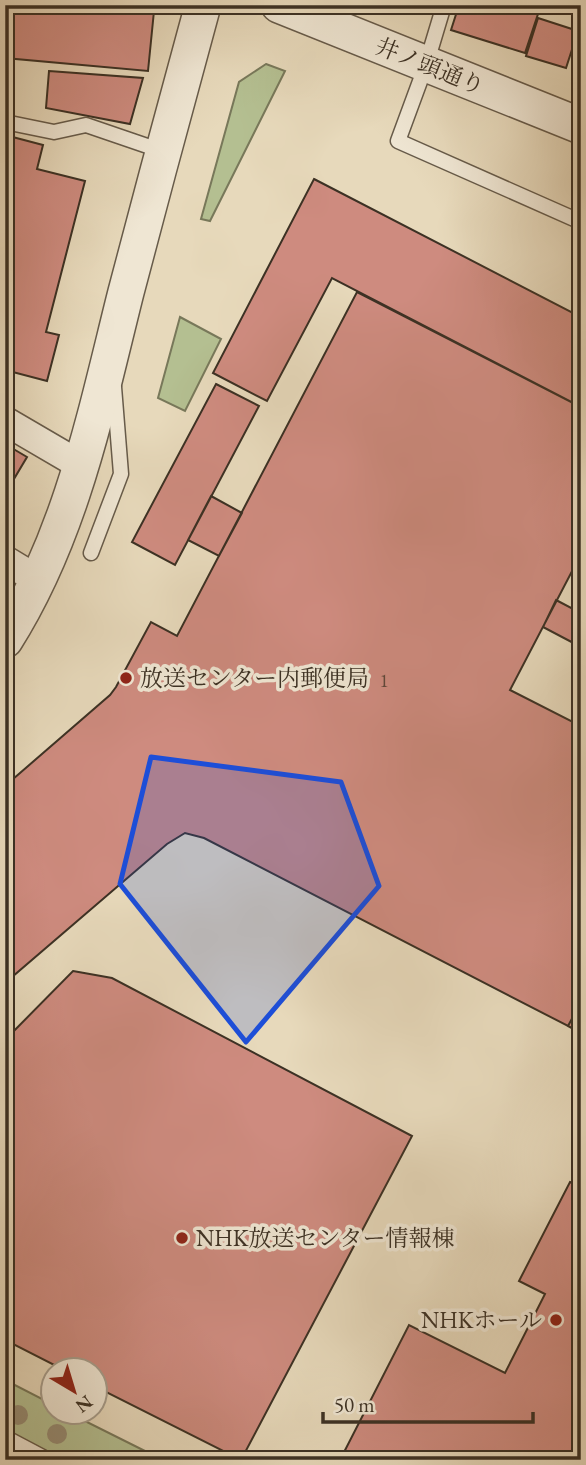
<svg xmlns="http://www.w3.org/2000/svg" width="586" height="1465" viewBox="0 0 586 1465" font-family="'EB Garamond','Noto Serif JP',serif">
	<style>
		.green { fill: #b4bf91; stroke: #78785a; stroke-width: 2 }
		.building { fill: #ce8b7f; stroke: #3c3124; stroke-width: 2 }
		.lines { fill: none; stroke-linecap: round; stroke-linejoin: round }
		.service-casing { stroke: #675b4a; stroke-width: 17 }
		.pedestrian-casing { stroke: #675b4a; stroke-width: 24 }
		.minor-casing { stroke: #675b4a; stroke-width: 31 }
		.tertiary-casing { stroke: #675b4a; stroke-width: 38 }
		.service { stroke: #efe6d3; stroke-width: 14 }
		.pedestrian { stroke: #efe6d3; stroke-width: 21 }
		.minor { stroke: #efe6d3; stroke-width: 28 }
		.tertiary { stroke: #efe6d3; stroke-width: 35 }
		.tree { fill: #968c74 }
		.marked { fill: #1d4ed8; fill-opacity: 0.2; stroke: #1d4ed8; stroke-width: 5; stroke-linejoin: round }
		.poi-dot { fill: #8f2418; stroke: #efe6d3; stroke-width: 2.5 }
		.labels { text-anchor: middle; stroke-width: 7; stroke-linejoin: round; paint-order: stroke }
		.number-label { font-size: 19px; fill: #60483b }
		.street-label { font-size: 23px; fill: #3c3124; stroke: #efe6d3 }
		.poi-label { font-size: 23px; fill: #3c3124; stroke: #efe6d3; text-anchor: start }
	</style>
	<rect width="100%" height="100%" fill="#e7d9bb"/>
	<filter id="stains"><feTurbulence type="fractalNoise" baseFrequency=".00286" numOctaves="4"/><feColorMatrix values="0 0 0 0 .2 0 0 0 0 .09 0 0 0 0 .02 0 0 0 .5 -.17"/></filter>
	<radialGradient id="worn" r=".72"><stop offset=".6" stop-color="#630" stop-opacity="0"/><stop offset="1" stop-color="#630" stop-opacity=".3"/></radialGradient>
	<path class="green" d="M 266,64 L 285,71 L 210,221 L 201,219 L 239,82 Z
		M 180,317 L 221,339 L 185,411 L 158,398 Z
		M 5,1380 L 52,1404 L 52,1412 L 69,1413 L 163,1460 L 5,1460 Z"/>
	<path class="building" d="M 5,5 L 129,5 L 128,8 L 154,11 L 148,71 L 5,58 Z
		M 459,5 L 541,5 L 525,53 L 451,30 Z
		M 551,5 L 581,5 L 581,15 Z
		M 538,18 L 578,31 L 566,68 L 526,56 Z
		M 49,71 L 143,78 L 130,124 L 46,108 Z
		M 5,135 L 43,145 L 37,169 L 85,181 L 46,332 L 59,335 L 47,381 L 5,370 Z
		M 314,179 L 581,317 L 581,407 L 332,278 L 267,401 L 213,373 Z
		M 357,292 L 581,407 L 581,554 L 510,690 L 581,726 L 581,1002 L 568,1026 L 204,838 L 185,833 L 167,844 L 5,983 L 5,786 L 110,695 L 116,687 L 151,622 L 177,636 Z
		M 216,384 L 259,406 L 175,565 L 132,542 Z
		M 5,444 L 27,457 L 5,494 Z
		M 211,496 L 242,513 L 219,556 L 188,540 Z
		M 556,600 L 581,613 L 581,647 L 543,627 Z
		M 73,971 L 112,978 L 412,1136 L 241,1460 L 94,1386 L 94,1370 L 64,1370 L 5,1340 L 5,1040 Z
		M 581,1002 L 581,1033 L 568,1026 Z
		M 570,1182 L 581,1187 L 581,1460 L 340,1460 L 409,1325 L 505,1373 L 545,1294 L 519,1281 Z"/>
	<g class="lines">
		<defs>
			<path id="service" d="M 444,5 L 426,65 L 398,141 L 581,222
				M 5,75 L 5,76
				M 5,122 L 54,132 L 86,125 L 162,151
				M 91,553 L 121,474 L 114,387"/>
			<path id="pedestrian" d="M 5,1441 L 41,1460"/>
			<path id="minor" d="M 5,421 L 82,466
				M 5,560 L 38,580"/>
			<path id="tertiary" d="M 279,5 L 581,126
				M 5,640 C 72,534 96,411 126,292 C 151,196 177,101 203,5"/>
		</defs>
		<use href="#service" class="service-casing"/>
		<use href="#pedestrian" class="pedestrian-casing"/>
		<use href="#minor" class="minor-casing"/>
		<use href="#tertiary" class="tertiary-casing"/>
		<use href="#service" class="service"/>
		<use href="#pedestrian" class="pedestrian"/>
		<use href="#minor" class="minor"/>
		<use href="#tertiary" class="tertiary"/>
	</g>
	<g class="tree">
		<circle cx="18" cy="1415" r="10"/>
		<circle cx="57" cy="1434" r="10"/>
	</g>
	<path class="marked" d="M 151,757 L 341,782 L 379,886 L 246,1042 L 120,884 Z"/>
	<g class="poi-dot">
		<circle cx="126" cy="678" r="7"/>
		<circle cx="182" cy="1238" r="7"/>
		<circle cx="556" cy="1320" r="7"/>
	</g>
	<g class="labels">
		<g class="number-label">
			<text x="384" y="687">1</text>
		</g>
		<g class="street-label">
			<text transform="translate(430 66) rotate(22)" y="8">井ノ頭通り</text>
		</g>
		<g class="poi-label">
			<text x="140" y="686">放送センター内郵便局</text>
			<text x="196" y="1246">NHK放送センター情報棟</text>
			<text x="542" y="1328" text-anchor="end">NHKホール</text>
		</g>
	</g>
	<rect width="586" height="1465" fill="none" stroke="#e7d9bb" stroke-width="28"/>
	<rect x="7" y="7" width="572" height="1451" fill="none" stroke="#3c3124" stroke-width="3.5"/>
	<rect x="14" y="14" width="558" height="1437" fill="none" stroke="#3c3124" stroke-width="2"/>
	<g transform="translate(74 1391) rotate(142)"><circle r="33" fill="#efe6d3" stroke="#a79e8d" stroke-width="2"/>
	<path d="M0-5L12 26L0 18L-12 26Z" fill="#8f2418"/>
	<text y="-10" font-size="19" font-weight="bold" text-anchor="middle" fill="#3c3124">N</text>
	</g>
	<path d="M323 1412v10h210v-10" fill="none" stroke="#3c3124" stroke-width="3.5"/>
	<text x="334" y="1412" font-size="21" fill="#3c3124" stroke="#efe6d3" stroke-width="5" paint-order="stroke">50 m</text>
	<rect width="100%" height="100%" filter="url(#stains)"/>
	<rect width="100%" height="100%" fill="url(#worn)"/>
</svg>
